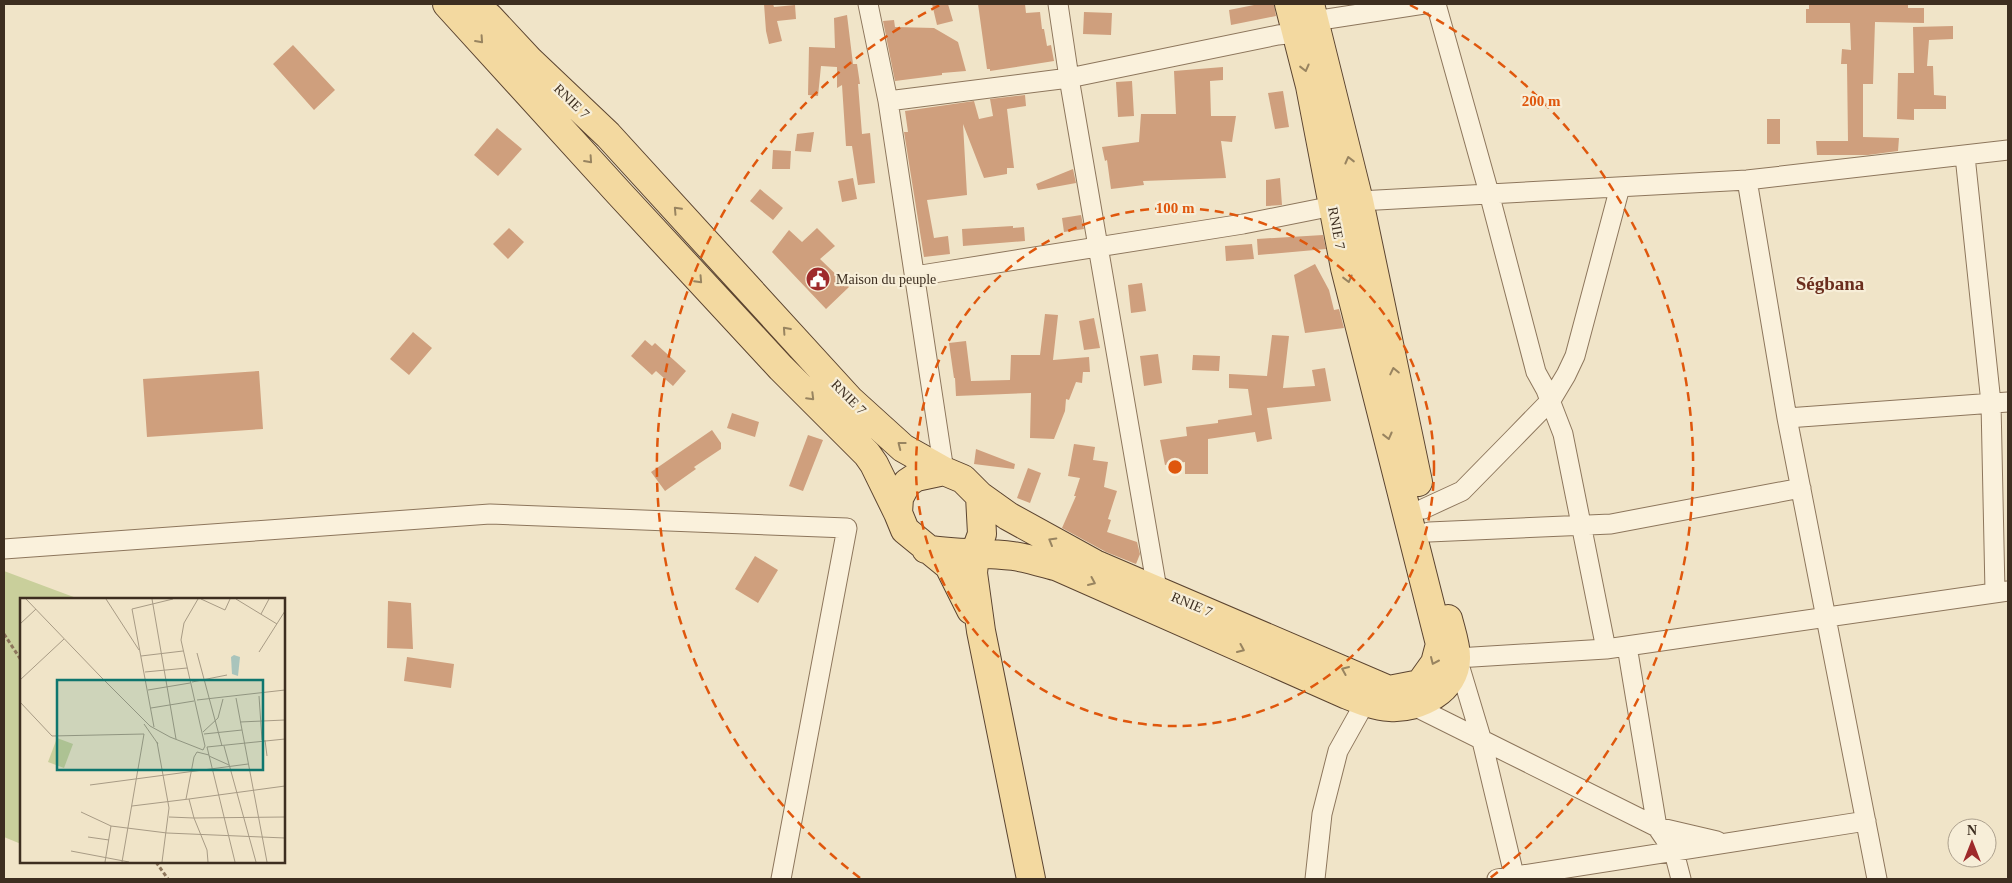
<svg xmlns="http://www.w3.org/2000/svg" width="2012" height="883" viewBox="0 0 2012 883" font-family="'Times New Roman',serif">
	<style>
		.garden { fill: #c9cf9b }
		.building { fill: #cf9f7d }
		.lines { fill: none; stroke-linecap: round; stroke-linejoin: round }
		.street-casing { stroke: #8d765c; stroke-width: 21 }
		.primary-casing { stroke: #5b4430; stroke-width: 30 }
		.path { stroke: #8d765c; stroke-width: 3; stroke-dasharray: 4 2.5; stroke-linecap: butt }
		.street { stroke: #faf1dc; stroke-width: 19 }
		.primary { stroke: #f3d9a0; stroke-width: 28 }
		.oneway { stroke: #988460 }
		.ring { fill: none; stroke: #df570d; stroke-width: 2.5; stroke-dasharray: 9 6 }
		.labels { text-anchor: middle; stroke-width: 4.5; stroke-linejoin: round; paint-order: stroke }
		.street-label { font-size: 14px; fill: #3d2e20; stroke: #f7eed8 }
		.poi-label { font-size: 14px; fill: #3d2e20; stroke: #f7eed8; text-anchor: start }
		.district-label { font-size: 19px; font-weight: bold; fill: #6b2e1e; stroke: #f7eed8 }
		.inset-road { fill: none; stroke: #a89b85; stroke-width: 1 }
		.view { fill: #0f766e; fill-opacity: 0.15; stroke: #0f766e; stroke-width: 2.5 }
		.inset-edge { fill: none; stroke: #3d2e20; stroke-width: 2.5 }
		.centre { fill: #df570d; stroke: #f7eed8; stroke-width: 2.5 }
		.ring-label { font-size: 15px; text-anchor: middle; font-weight: bold; fill: #df570d; stroke: #f7eed8; stroke-width: 4.5; stroke-linejoin: round; paint-order: stroke }
	</style>
	<rect width="100%" height="100%" fill="#f0e4c8"/>
	<path class="garden" d="M 4,571 L 79,599 L 21,599 L 21,844 L 4,837 Z"/>
	<path class="building" d="M 764,4 L 773,4 L 774,7 L 795,5 L 796,19 L 777,21 L 782,41 L 769,44 L 766,31 Z
		M 932,4 L 948,4 L 953,21 L 937,25 Z
		M 978,4 L 1025,4 L 1026,13 L 1040,12 L 1042,29 L 1044,29 L 1047,46 L 1051,45 L 1054,61 L 990,71 L 990,69 L 987,69 Z
		M 1259,4 L 1274,4 L 1276,16 L 1231,25 L 1229,10 Z
		M 1809,4 L 1908,4 L 1908,8 L 1924,8 L 1924,23 L 1875,22 L 1873,84 L 1863,84 L 1863,137 L 1899,138 L 1898,151 L 1868,155 L 1817,155 L 1816,141 L 1848,141 L 1847,64 L 1841,64 L 1842,49 L 1851,50 L 1850,23 L 1806,23 L 1806,9 L 1809,9 Z
		M 1084,12 L 1112,13 L 1111,35 L 1083,34 Z
		M 847,15 L 853,64 L 857,64 L 860,84 L 858,84 L 862,134 L 870,133 L 875,183 L 858,185 L 852,146 L 846,146 L 842,85 L 837,88 L 837,67 L 821,66 L 818,96 L 808,95 L 809,47 L 835,48 L 834,18 Z
		M 894,20 L 895,27 L 934,28 L 958,42 L 966,71 L 942,73 L 942,75 L 895,81 L 883,21 Z
		M 1953,26 L 1953,39 L 1929,40 L 1927,66 L 1933,66 L 1934,95 L 1946,96 L 1946,109 L 1914,109 L 1914,120 L 1897,119 L 1898,73 L 1914,73 L 1913,27 Z
		M 293,45 L 335,90 L 314,110 L 273,64 Z
		M 1223,67 L 1223,80 L 1210,81 L 1211,116 L 1236,116 L 1232,142 L 1221,141 L 1226,178 L 1143,181 L 1144,185 L 1111,189 L 1107,160 L 1105,161 L 1102,147 L 1139,142 L 1141,114 L 1176,114 L 1174,71 Z
		M 1132,81 L 1134,116 L 1118,117 L 1116,82 Z
		M 1283,91 L 1289,127 L 1275,129 L 1268,93 Z
		M 1025,95 L 1026,106 L 1007,109 L 1014,168 L 1007,168 L 1007,174 L 984,178 L 963,124 L 967,195 L 927,200 L 934,238 L 948,236 L 950,254 L 924,257 L 904,132 L 908,132 L 905,111 L 974,101 L 979,119 L 993,116 L 990,99 Z
		M 1767,119 L 1780,119 L 1780,144 L 1767,144 Z
		M 497,128 L 522,149 L 498,176 L 474,155 Z
		M 814,132 L 811,152 L 795,151 L 797,134 Z
		M 773,150 L 791,151 L 790,169 L 772,169 Z
		M 1073,169 L 1076,183 L 1038,190 L 1036,184 Z
		M 853,178 L 857,199 L 842,202 L 838,181 Z
		M 1280,178 L 1282,205 L 1266,206 L 1266,180 Z
		M 760,189 L 783,208 L 773,220 L 750,201 Z
		M 1081,215 L 1084,229 L 1064,232 L 1062,218 Z
		M 1013,226 L 1013,228 L 1024,227 L 1025,241 L 963,246 L 962,229 Z
		M 509,228 L 524,242 L 508,259 L 493,244 Z
		M 817,228 L 835,246 L 820,259 L 849,287 L 826,309 L 772,252 L 789,230 L 802,242 Z
		M 1323,235 L 1326,249 L 1258,255 L 1257,239 Z
		M 1252,244 L 1254,259 L 1226,261 L 1225,246 Z
		M 1315,264 L 1329,290 L 1334,310 L 1339,309 L 1344,328 L 1305,333 L 1294,275 Z
		M 1142,283 L 1146,311 L 1131,313 L 1128,285 Z
		M 1045,314 L 1058,315 L 1053,360 L 1089,357 L 1090,372 L 1083,372 L 1082,383 L 1076,382 L 1069,400 L 1066,399 L 1065,411 L 1054,439 L 1030,438 L 1031,393 L 956,396 L 955,378 L 954,378 L 949,343 L 966,341 L 971,381 L 1010,380 L 1011,355 L 1040,355 Z
		M 1094,318 L 1100,348 L 1084,350 L 1079,321 Z
		M 413,332 L 432,348 L 409,375 L 390,359 Z
		M 1272,335 L 1289,336 L 1283,388 L 1315,386 L 1312,370 L 1325,368 L 1331,401 L 1267,408 L 1272,439 L 1257,442 L 1255,432 L 1208,439 L 1208,474 L 1185,474 L 1185,462 L 1165,465 L 1160,440 L 1187,436 L 1186,427 L 1218,423 L 1218,420 L 1252,415 L 1248,389 L 1229,388 L 1229,374 L 1267,376 Z
		M 645,340 L 652,346 L 655,343 L 686,371 L 673,386 L 656,371 L 652,375 L 631,356 Z
		M 1158,354 L 1162,383 L 1144,386 L 1140,356 Z
		M 1193,355 L 1220,356 L 1219,371 L 1192,370 Z
		M 259,371 L 263,429 L 147,437 L 143,379 Z
		M 732,413 L 759,422 L 755,437 L 727,428 Z
		M 712,430 L 721,443 L 721,449 L 694,467 L 696,469 L 665,491 L 651,472 Z
		M 808,435 L 823,440 L 803,491 L 789,486 Z
		M 1074,444 L 1095,447 L 1093,460 L 1108,462 L 1104,487 L 1117,491 L 1108,519 L 1111,520 L 1107,532 L 1137,542 L 1140,554 L 1136,564 L 1106,552 L 1062,528 L 1076,496 L 1074,496 L 1080,478 L 1068,476 Z
		M 976,449 L 1015,464 L 1014,469 L 974,464 Z
		M 1028,468 L 1041,473 L 1030,503 L 1017,498 Z
		M 755,556 L 778,570 L 758,603 L 735,589 Z
		M 388,601 L 411,603 L 413,649 L 387,648 Z
		M 407,657 L 454,664 L 451,688 L 404,681 Z"/>
	<g class="lines">
		<defs>
			<path id="street" d="M 868,4 L 888,101 L 944,471
				M 1058,4 L 1069,78 L 1157,589
				M 1436,4 L 1489,193 L 1536,372 L 1546,390 L 1563,434 L 1606,649
				M 1314,21 L 1424,4
				M 888,101 L 1069,78 L 1278,35 L 1296,33
				M 1965,156 L 1991,403 L 1995,592
				M 1747,180 L 1787,418 L 1877,879
				M 1359,201 L 1747,180 L 2008,150
				M 915,276 L 1243,224 L 1333,206
				M 1787,418 L 2008,402
				M 1423,509 L 1462,491 L 1513,439 L 1551,400 L 1566,375 L 1575,356 L 1620,187
				M 1429,532 L 1611,524 L 1801,488
				M 4,549 L 490,514 L 847,528 L 781,879
				M 1627,646 L 1657,827 L 1674,852 L 1681,879
				M 1406,702 L 1657,827 L 1717,841
				M 1315,879 L 1322,814 L 1338,751 L 1362,708 L 1368,703 L 1377,706
				M 1497,879 L 1866,821
				M 1515,879 L 1482,741 L 1457,658 L 1606,649 L 2008,591"/>
			<path id="primary" d="M 447,4 L 619,193 L 781,368 L 867,454 L 874,464 L 898,513
				M 473,4 L 489,17 L 530,61 L 608,135 L 850,400 L 903,448 L 944,471 L 963,479 L 980,496 L 1008,516 L 1095,564 L 1389,690 L 1420,684 L 1435,663 L 1440,644 L 1345,268 L 1310,86 L 1289,4
				M 1310,4 L 1359,201 L 1418,482
				M 944,471 L 916,477 L 907,483 L 899,498 L 898,513 L 905,530 L 949,566 L 971,610
				M 980,496 L 982,534 L 975,553 L 973,573 L 981,631 L 1031,879
				M 926,549 C 955,555 984,552 1013,556 C 1028,558 1043,563 1058,567 L 1345,694 C 1360,700 1374,706 1390,707 C 1418,709 1457,690 1456,657 C 1456,645 1451,631 1448,619"/>
		</defs>
		<use href="#street" class="street-casing"/>
		<use href="#primary" class="primary-casing"/>
		<path class="path" d="M 4,634 L 21,660
			M 156,862 L 168,879"/>
		<use href="#street" class="street"/>
		<use href="#primary" class="primary"/>
	</g>
	<defs><path id="oneway-chevron" d="M-2-3.5L2.5 0L-2 3.5" fill="none" stroke-width="1.6" stroke-linecap="round" stroke-linejoin="round" transform="scale(1.25)"/></defs>
	<g class="oneway">
		<use href="#oneway-chevron" transform="translate(480 40) rotate(48)"/>
		<use href="#oneway-chevron" transform="translate(1305 68) rotate(76)"/>
		<use href="#oneway-chevron" transform="translate(589 160) rotate(48)"/>
		<use href="#oneway-chevron" transform="translate(1349 160) rotate(-104)"/>
		<use href="#oneway-chevron" transform="translate(677 210) rotate(-133)"/>
		<use href="#oneway-chevron" transform="translate(1348 279) rotate(76)"/>
		<use href="#oneway-chevron" transform="translate(699 280) rotate(47)"/>
		<use href="#oneway-chevron" transform="translate(786 330) rotate(-132)"/>
		<use href="#oneway-chevron" transform="translate(1394 371) rotate(-102)"/>
		<use href="#oneway-chevron" transform="translate(811 397) rotate(45)"/>
		<use href="#oneway-chevron" transform="translate(1388 436) rotate(76)"/>
		<use href="#oneway-chevron" transform="translate(901 445) rotate(-142)"/>
		<use href="#oneway-chevron" transform="translate(1052 541) rotate(-150)"/>
		<use href="#oneway-chevron" transform="translate(1092 582) rotate(24)"/>
		<use href="#oneway-chevron" transform="translate(1241 649) rotate(24)"/>
		<use href="#oneway-chevron" transform="translate(1434 661) rotate(114)"/>
		<use href="#oneway-chevron" transform="translate(1345 670) rotate(-157)"/>
	</g>
	<g class="ring">
		<circle cx="1175" cy="467" r="259"/>
		<path d="M860 878A518 518 0 0 1 940 5M1410 5A518 518 0 0 1 1490 878"/>
	</g>
	<defs>
		<symbol id="civic-disc" viewBox="-11 -11 22 22"><circle r="9.5" fill="#9e2a2b" stroke="#f7eed8"/><path d="M-.6-6.5H3V-4.5H.6V-3L4-1V1h2V6H-6V1h2V-1L-.6-3ZM-1.2 2.5V6h2.4V2.5Z" fill="#fff"/></symbol>
	</defs>
	<g fill-rule="evenodd">
		<use href="#civic-disc" x="804" y="265" width="28" height="28"/>
	</g>
	<g class="labels">
		<g class="street-label">
			<text transform="translate(572 101) rotate(44)" y="5">RNIE 7</text>
			<text transform="translate(1337 228) rotate(79)" y="5">RNIE 7</text>
			<text transform="translate(849 397) rotate(45)" y="5">RNIE 7</text>
			<text transform="translate(1192 604) rotate(23)" y="5">RNIE 7</text>
		</g>
		<g class="poi-label">
			<text x="836" y="284">Maison du peuple</text>
		</g>
		<g class="district-label">
			<text x="1830" y="290">Ségbana</text>
		</g>
	</g>
	<g transform="translate(20 598)">
		<rect width="265" height="265" fill="#f0e4c8"/>
		<path d="M 37,140 L 53,146 L 44,170 L 28,164 Z" fill="#c9cf9b"/>
		<path d="M 214,57 L 220,59 L 218,78 L 212,76 L 211,59 Z" fill="#a9c4bc"/>
		<path class="inset-road" d="M 6,1 L 80,78M 86,1 L 119,52M 132,1 L 156,141M 181,1 L 205,12 L 210,1M 216,1 L 257,26M 241,16 L 249,1M 0,26 L 16,11M 239,54 L 265,13M 177,55 L 202,148M 121,58 L 163,53M 125,74 L 167,70M 79,77 L 130,128 L 150,139 L 183,152 L 185,148 L 161,42 L 164,25 L 178,1M 0,82 L 44,41M 172,84 L 207,77M 128,92 L 170,85M 239,98 L 242,142M 216,100 L 247,264M 177,102 L 265,92M 0,104 L 32,138 L 124,136 L 102,264M 131,110 L 174,103M 220,124 L 265,122M 124,126 L 138,146M 134,129 L 112,11 L 153,1M 183,134 L 198,120 L 203,101M 184,136 L 222,132M 245,142 L 247,158M 137,144 L 149,210 L 142,264M 204,148 L 236,264M 189,158 L 209,167M 70,187 L 228,166M 166,201 L 174,159 L 177,154 L 189,157M 169,201 L 265,188M 112,208 L 169,201 L 174,220 L 265,219M 61,214 L 91,228 L 147,235 L 265,240M 149,219 L 174,220 L 187,252 L 188,264M 68,239 L 89,242M 51,253 L 109,264M 85,264 L 91,228M 215,264 L 187,149 L 265,141"/>
		<path class="view" d="M 37,82 L 243,82 L 243,172 L 37,172 Z"/>
		<rect width="265" height="265" class="inset-edge"/>
	</g>
	<circle cx="1175" cy="467" r="8" class="centre"/>
	<g class="ring-label">
		<text x="1541" y="106">200 m</text>
		<text x="1175" y="213">100 m</text>
	</g>
	<rect width="2012" height="883" fill="none" stroke="#3d2e20" stroke-width="10"/>
	<g transform="translate(1972 843)"><circle r="24" fill="#f7eed8" stroke="#ada18e"/>
	<path d="M0-4L9 19L0 12L-9 19Z" fill="#9e2a2b"/>
	<text y="-8" font-size="14" font-weight="bold" text-anchor="middle" fill="#3d2e20">N</text>
	</g>
</svg>
